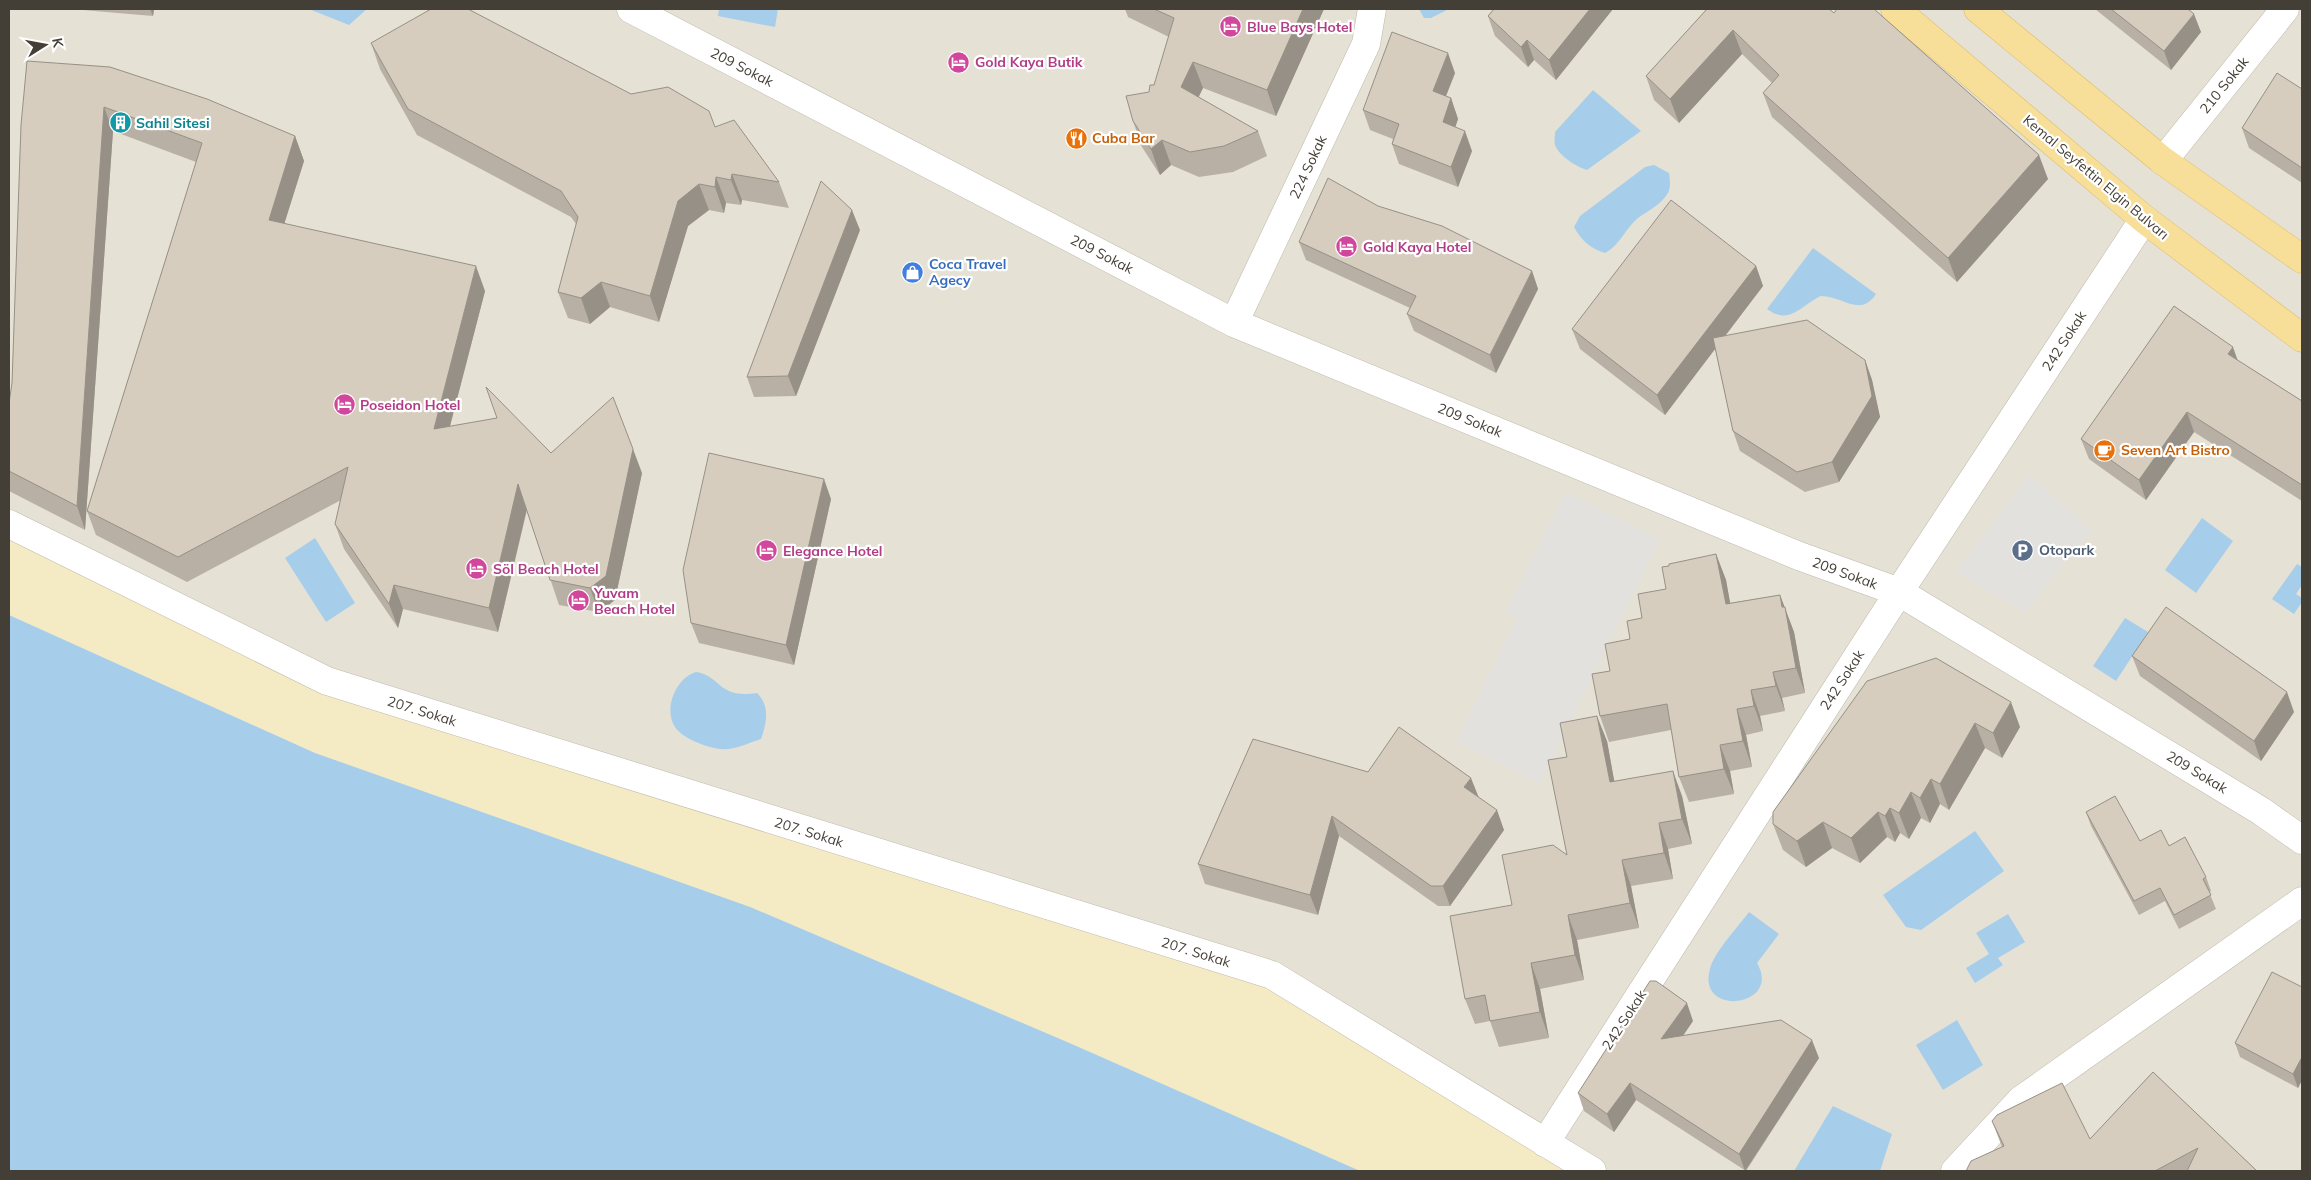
<svg xmlns="http://www.w3.org/2000/svg" width="2311" height="1180" viewBox="0 0 2311 1180" font-family="Mulish,sans-serif">
	<style>
		.residential { fill: #e6e1d5 }
		.sand { fill: #f4ebc4 }
		.parking { fill: #e3e1de }
		.water { fill: #a6ceeb }
		.lines { fill: none; stroke-linecap: round; stroke-linejoin: round }
		.minor-casing { stroke: #c0b9ac; stroke-width: 29 }
		.major-casing { stroke: #dcbc6a; stroke-width: 29 }
		.minor { stroke: #fff; stroke-width: 28 }
		.major { stroke: #f8df99; stroke-width: 28 }
		.wall { fill: #b8b0a4 }
		.shaded-wall { fill: #969086 }
		.building { fill: #d6cdbf; stroke: #969086 }
		.labels { text-anchor: middle; stroke-width: 4.5; stroke-linejoin: round; paint-order: stroke }
		.hotel-label { font-size: 14px; font-weight: bold; fill: #b23c85; stroke: #fff; text-anchor: start }
		.street-label { font-size: 14px; fill: #443f36; stroke: #fff }
		.culture-label { font-size: 14px; font-weight: bold; fill: #0d838f; stroke: #fff; text-anchor: start }
		.food-label { font-size: 14px; font-weight: bold; fill: #c56008; stroke: #fff; text-anchor: start }
		.shop-label { font-size: 14px; font-weight: bold; fill: #366cbe; stroke: #fff; text-anchor: start }
		.service-label { font-size: 14px; font-weight: bold; fill: #4e5e75; stroke: #fff; text-anchor: start }
	</style>
	<rect width="100%" height="100%" fill="#f2efe6"/>
	<path class="residential" d="M 9,9 L 2302,9 L 2302,1171 L 1360,1171 L 1074,1045 L 315,753 L 9,615 Z"/>
	<path class="sand" d="M 9,524 L 327,681 L 1272,975 L 1592,1171 L 1360,1171 L 1074,1045 L 750,907 L 315,753 L 9,615 Z"/>
	<path class="parking" d="M 2029,474 L 2092,530 L 2024,613 L 1956,571 Z
		M 1565,492 L 1660,539 L 1540,784 L 1456,742 L 1516,619 L 1505,613 Z"/>
	<path class="water" d="M 309,9 L 367,9 L 349,25 Z
		M 719,9 L 778,9 L 775,27 L 718,16 Z
		M 1419,9 L 1449,9 L 1431,18 L 1424,18 Z
		M 1593,90 L 1641,131 L 1587,170 C 1577,167 1559,156 1555,145 C 1554,142 1555,136 1555,132 Z
		M 1654,165 L 1669,173 C 1670,179 1671,187 1668,193 C 1661,205 1649,210 1638,218 C 1625,229 1620,245 1605,253 C 1591,249 1581,240 1574,227 L 1580,216 L 1645,167 Z
		M 1813,248 L 1876,294 C 1860,318 1843,296 1821,296 C 1801,305 1790,326 1767,309 Z
		M 2202,518 L 2233,541 L 2196,593 L 2165,570 Z
		M 315,538 L 355,603 L 326,622 L 285,558 Z
		M 2297,564 L 2302,567 L 2302,585 L 2296,594 L 2302,598 L 2302,602 L 2294,614 L 2272,599 Z
		M 9,615 L 315,753 L 750,907 L 1074,1045 L 1360,1171 L 9,1171 Z
		M 2125,618 L 2148,632 L 2116,681 L 2093,666 Z
		M 696,672 C 722,676 717,699 757,693 C 770,706 767,722 761,739 C 749,743 732,751 720,749 C 706,747 683,739 675,727 C 663,709 676,678 696,672 Z
		M 1975,831 L 2004,871 L 1921,930 L 1906,927 L 1883,895 Z
		M 1749,912 L 1779,934 L 1757,963 C 1783,1007 1696,1018 1710,969 C 1714,952 1738,927 1749,912 Z
		M 2008,914 L 2025,942 L 1998,958 L 2003,965 L 1975,983 L 1966,968 L 1989,954 L 1976,933 Z
		M 1957,1020 L 1983,1065 L 1943,1090 L 1916,1045 Z
		M 1833,1106 L 1892,1134 L 1880,1171 L 1794,1171 Z"/>
	<g class="lines">
		<defs>
			<path id="minor" d="M 631,9 L 1234,323 L 1799,556 L 1899,592 L 2261,811 L 2302,840
				M 2163,161 L 2285,9
				M 1234,323 L 1366,44 L 1372,9
				M 9,524 L 327,681 L 1272,975 L 1592,1171
				M 1545,1143 L 1899,592 L 2144,219
				M 1955,1171 L 2021,1100 L 2302,901"/>
			<path id="major" d="M 1895,9 L 2144,219 L 2302,338
				M 1978,9 L 2163,161 L 2302,259"/>
		</defs>
		<use href="#minor" class="minor-casing"/>
		<use href="#major" class="major-casing"/>
		<use href="#minor" class="minor"/>
		<use href="#major" class="major"/>
	</g>
	<path class="wall" d="M 71,9 L 154,9 L 153,16 Z
		M 1125,9 L 1324,9 L 1276,116 L 1203,88 L 1198,97 L 1258,131 L 1267,156 L 1233,172 L 1199,177 L 1171,165 L 1160,175 L 1142,147 L 1133,121 L 1154,85 L 1169,37 L 1128,17 Z
		M 1494,9 L 1613,9 L 1556,80 L 1534,60 L 1528,67 L 1495,36 L 1488,16 Z
		M 1707,9 L 1834,13 L 2048,179 L 1957,282 L 1772,117 L 1763,93 L 1772,83 L 1742,54 L 1679,123 L 1654,100 L 1646,76 Z
		M 2095,9 L 2188,9 L 2201,32 L 2171,70 Z
		M 371,43 L 631,94 L 715,127 L 779,182 L 789,208 L 742,200 L 741,205 L 726,203 L 724,213 L 709,210 L 688,226 L 659,322 L 610,307 L 590,324 L 568,318 L 558,292 L 576,224 L 571,217 L 417,135 L 380,69 Z
		M 27,61 L 295,136 L 304,161 L 284,223 L 485,291 L 450,426 L 551,453 L 642,473 L 615,600 L 599,612 L 559,605 L 527,510 L 498,632 L 403,609 L 398,628 L 344,549 L 335,524 L 341,500 L 187,582 L 96,535 L 87,511 L 196,162 L 113,131 L 85,530 L 9,491 L 9,403 L 12,383 Z
		M 1455,73 L 1446,96 L 1451,98 L 1458,119 L 1455,127 L 1472,151 L 1458,187 L 1399,164 L 1392,144 L 1393,139 L 1370,130 L 1363,110 Z
		M 2302,89 L 2302,183 L 2249,148 L 2242,128 Z
		M 1378,206 L 1532,271 L 1538,289 L 1496,373 L 1414,331 L 1407,314 L 1410,308 L 1306,260 L 1299,242 Z
		M 860,230 L 796,396 L 754,397 L 747,377 Z
		M 1756,266 L 1763,286 L 1725,336 L 1865,360 L 1872,380 L 1880,417 L 1839,482 L 1805,492 L 1740,451 L 1733,431 L 1715,348 L 1665,415 L 1580,349 L 1572,329 Z
		M 2237,360 L 2302,401 L 2302,501 L 2194,432 L 2146,500 L 2089,459 L 2081,439 Z
		M 831,499 L 794,665 L 699,643 L 691,623 Z
		M 1716,554 L 1726,580 L 1730,603 L 1780,595 L 1794,632 L 1805,693 L 1782,698 L 1785,711 L 1760,716 L 1763,731 L 1746,735 L 1752,767 L 1730,771 L 1734,794 L 1689,802 L 1679,777 L 1671,730 L 1609,742 L 1600,716 L 1610,671 L 1630,639 L 1642,618 L 1666,589 Z
		M 2132,656 L 2294,712 L 2261,761 L 2140,676 Z
		M 1867,681 L 2020,727 L 2002,758 L 1985,748 L 1949,810 L 1940,804 L 1930,823 L 1921,818 L 1909,839 L 1900,833 L 1895,842 L 1887,837 L 1860,863 L 1832,848 L 1806,867 L 1783,850 L 1773,824 Z
		M 1607,741 L 1614,781 L 1682,796 L 1692,844 L 1668,849 L 1673,879 L 1631,886 L 1639,928 L 1577,940 L 1584,980 L 1540,989 L 1549,1038 L 1499,1047 L 1490,1021 L 1475,1024 L 1465,999 L 1512,905 L 1567,855 L 1567,757 Z
		M 1368,772 L 1478,797 L 1504,830 L 1450,906 L 1438,906 L 1339,836 L 1318,915 L 1205,884 L 1198,864 Z
		M 2086,812 L 2140,841 L 2169,846 L 2206,877 L 2211,891 L 2209,892 L 2216,909 L 2179,929 L 2165,901 L 2139,915 L 2091,826 Z
		M 2302,987 L 2302,1080 L 2298,1088 L 2240,1057 L 2235,1043 Z
		M 1693,1021 L 1683,1036 L 1819,1058 L 1746,1171 L 1636,1100 L 1614,1132 L 1584,1111 L 1578,1093 Z
		M 2153,1072 L 2257,1171 L 1966,1171 L 2002,1147 L 1992,1121 L 2090,1139 Z"/>
	<path class="shaded-wall" d="M 150,9 L 154,9 L 153,16 Z
		M 1303,9 L 1324,9 L 1276,116 L 1267,90 Z
		M 1590,9 L 1613,9 L 1556,80 L 1549,60 Z
		M 2194,14 L 2201,32 L 2171,70 L 2164,51 Z
		M 1733,30 L 1742,54 L 1679,123 L 1670,99 Z
		M 1527,40 L 1534,60 L 1528,67 L 1521,47 Z
		M 1448,53 L 1455,73 L 1440,111 L 1433,91 Z
		M 1193,62 L 1203,88 L 1191,113 L 1181,87 Z
		M 1451,98 L 1458,119 L 1450,143 L 1443,122 Z
		M 104,107 L 113,131 L 85,530 L 77,506 Z
		M 1465,131 L 1472,151 L 1458,187 L 1451,167 Z
		M 295,136 L 304,161 L 278,244 L 269,220 Z
		M 1162,140 L 1171,165 L 1160,175 L 1151,149 Z
		M 2039,155 L 2048,179 L 1957,282 L 1948,258 Z
		M 732,174 L 742,200 L 741,205 L 731,180 Z
		M 716,177 L 726,203 L 724,213 L 715,187 Z
		M 699,184 L 709,210 L 688,226 L 659,322 L 650,296 L 678,201 Z
		M 852,210 L 860,230 L 796,396 L 788,376 Z
		M 476,266 L 485,291 L 443,453 L 434,429 Z
		M 1756,266 L 1763,286 L 1665,415 L 1657,395 Z
		M 1532,271 L 1538,289 L 1496,373 L 1490,355 Z
		M 601,282 L 610,307 L 590,324 L 581,298 Z
		M 2233,347 L 2240,367 L 2228,354 Z
		M 1865,360 L 1872,380 L 1880,417 L 1839,482 L 1832,462 Z
		M 2187,412 L 2194,432 L 2146,500 L 2139,480 Z
		M 633,449 L 642,473 L 615,600 L 599,612 L 590,588 Z
		M 824,479 L 831,499 L 794,665 L 786,645 Z
		M 518,484 L 527,508 L 498,632 L 489,608 Z
		M 1716,554 L 1726,580 L 1735,630 L 1726,604 Z
		M 394,585 L 403,609 L 398,628 L 389,604 Z
		M 1780,595 L 1794,632 L 1805,693 L 1796,668 Z
		M 1773,672 L 1782,698 L 1785,711 L 1776,686 Z
		M 1751,690 L 1760,716 L 1763,731 L 1754,706 Z
		M 2287,692 L 2294,712 L 2261,761 L 2254,741 Z
		M 2011,702 L 2020,727 L 2002,758 L 1993,733 Z
		M 1737,709 L 1746,735 L 1752,767 L 1743,741 Z
		M 1597,716 L 1607,741 L 1619,807 L 1610,782 Z
		M 1975,723 L 1985,748 L 1949,810 L 1940,784 Z
		M 1720,745 L 1730,771 L 1734,794 L 1724,769 Z
		M 1673,771 L 1682,796 L 1692,844 L 1682,819 Z
		M 1471,778 L 1479,798 L 1464,787 Z
		M 1931,779 L 1940,804 L 1930,823 L 1920,798 Z
		M 1911,792 L 1921,818 L 1909,839 L 1899,813 Z
		M 1890,808 L 1900,833 L 1895,842 L 1885,816 Z
		M 1497,810 L 1504,830 L 1450,906 L 1443,886 Z
		M 1878,812 L 1887,837 L 1860,863 L 1851,838 Z
		M 1332,816 L 1339,836 L 1318,915 L 1310,895 Z
		M 1823,822 L 1832,848 L 1806,867 L 1797,841 Z
		M 1659,823 L 1668,849 L 1673,879 L 1664,853 Z
		M 1622,860 L 1631,886 L 1639,928 L 1630,903 Z
		M 1568,915 L 1577,940 L 1584,980 L 1575,955 Z
		M 1531,963 L 1540,989 L 1549,1038 L 1540,1012 Z
		M 1687,1003 L 1693,1021 L 1668,1057 L 1661,1039 Z
		M 1812,1040 L 1819,1058 L 1745,1171 L 1739,1154 Z
		M 2302,1057 L 2302,1080 L 2298,1088 L 2293,1074 Z
		M 1630,1083 L 1636,1100 L 1614,1132 L 1607,1114 Z"/>
	<path class="building" d="M 431,9 L 468,9 L 631,94 L 668,87 L 709,111 L 715,127 L 734,120 L 779,182 L 732,174 L 731,180 L 716,177 L 715,187 L 699,184 L 678,201 L 650,296 L 601,282 L 581,298 L 558,292 L 578,217 L 561,191 L 408,109 L 371,43 Z
		M 1154,9 L 1303,9 L 1267,90 L 1193,62 L 1181,87 L 1258,131 L 1224,146 L 1190,152 L 1162,140 L 1151,149 L 1133,121 L 1126,96 L 1149,92 L 1150,85 L 1154,85 L 1174,18 Z
		M 1494,9 L 1590,9 L 1549,60 L 1527,40 L 1521,47 L 1488,16 Z
		M 1707,9 L 1829,9 L 1834,13 L 1837,9 L 1874,9 L 2039,155 L 1948,258 L 1763,93 L 1779,75 L 1733,30 L 1670,99 L 1646,76 Z
		M 2111,9 L 2188,9 L 2194,14 L 2164,51 Z
		M 1392,32 L 1448,53 L 1433,91 L 1451,98 L 1443,122 L 1465,131 L 1451,167 L 1392,144 L 1399,124 L 1363,110 Z
		M 27,61 L 110,67 L 207,99 L 295,136 L 269,220 L 476,266 L 434,429 L 497,418 L 486,387 L 551,453 L 613,397 L 633,449 L 606,576 L 590,588 L 550,580 L 518,484 L 489,608 L 394,585 L 389,604 L 335,524 L 348,467 L 178,557 L 87,511 L 202,143 L 104,107 L 77,506 L 9,471 L 9,403 L 12,383 L 21,125 Z
		M 2277,73 L 2302,89 L 2302,168 L 2242,128 Z
		M 1328,178 L 1378,206 L 1442,226 L 1532,271 L 1490,355 L 1407,314 L 1416,296 L 1299,242 Z
		M 821,181 L 852,210 L 788,376 L 747,377 Z
		M 1671,200 L 1756,266 L 1657,395 L 1572,329 Z
		M 2174,306 L 2233,347 L 2228,354 L 2302,401 L 2302,485 L 2187,412 L 2139,480 L 2081,439 Z
		M 1807,320 L 1865,360 L 1872,396 L 1832,462 L 1797,472 L 1733,431 L 1713,338 Z
		M 709,453 L 824,479 L 786,645 L 691,623 L 683,570 Z
		M 1716,554 L 1726,604 L 1780,595 L 1782,607 L 1785,607 L 1796,668 L 1773,672 L 1776,686 L 1751,690 L 1754,706 L 1737,709 L 1743,741 L 1720,745 L 1724,769 L 1679,777 L 1667,704 L 1600,716 L 1592,674 L 1610,671 L 1605,644 L 1630,639 L 1627,621 L 1642,618 L 1638,594 L 1666,589 L 1662,567 L 1669,566 L 1669,564 Z
		M 2166,607 L 2287,692 L 2254,741 L 2132,656 Z
		M 1936,658 L 2011,702 L 1993,733 L 1975,723 L 1940,784 L 1931,779 L 1920,798 L 1911,792 L 1899,813 L 1890,808 L 1885,816 L 1878,812 L 1851,838 L 1823,822 L 1797,841 L 1773,824 L 1773,812 L 1867,681 Z
		M 1597,716 L 1610,782 L 1673,771 L 1682,819 L 1659,823 L 1664,853 L 1622,860 L 1630,903 L 1568,915 L 1575,955 L 1531,963 L 1540,1012 L 1490,1021 L 1485,995 L 1465,999 L 1450,916 L 1512,905 L 1502,855 L 1553,845 L 1567,855 L 1548,760 L 1567,757 L 1560,723 Z
		M 1399,727 L 1471,778 L 1464,787 L 1497,810 L 1443,886 L 1431,886 L 1332,816 L 1310,895 L 1198,864 L 1253,739 L 1368,772 Z
		M 2115,796 L 2140,841 L 2161,830 L 2169,846 L 2185,837 L 2206,877 L 2203,879 L 2211,895 L 2174,915 L 2160,888 L 2134,901 L 2086,812 Z
		M 2272,972 L 2302,987 L 2302,1057 L 2293,1074 L 2235,1043 Z
		M 1650,981 L 1656,981 L 1687,1003 L 1661,1039 L 1781,1020 L 1812,1040 L 1739,1154 L 1630,1083 L 1607,1114 L 1578,1093 Z
		M 2153,1072 L 2257,1171 L 2187,1171 L 2198,1148 L 2155,1171 L 1966,1171 L 1971,1161 L 2004,1146 L 1992,1121 L 1997,1115 L 2062,1083 L 2090,1139 Z"/>
	<defs>
		<symbol id="hotel-disc" viewBox="-11 -11 22 22"><circle r="9.5" fill="#d1479c" stroke="#fff"/><path d="M-6-4.5h1.5V1H6V5H4.5V3h-9V5H-6ZM-4 0a1.8 1.8 0 1 1 3.6 0ZM.5 0V-2.5h3Q6-2.5 6 0Z" fill="#fff"/></symbol>
		<symbol id="building-disc" viewBox="-11 -11 22 22"><circle r="9.5" fill="#0f9aa8" stroke="#fff"/><path d="M-4-6H4V6H1V3H-1V6H-4ZM-2.5-4.3h1.7v1.8h-1.7ZM.8-4.3h1.7v1.8H.8ZM-2.5-1h1.7V.8h-1.7ZM.8-1h1.7V.8H.8Z" fill="#fff"/></symbol>
		<symbol id="restaurant-disc" viewBox="-11 -11 22 22"><circle r="9.5" fill="#e8710a" stroke="#fff"/><path d="M-5-6h1v4h1v-4h1v4h1v-4h1v5L-1.5 .5V6h-2V.5L-5-1ZM5-6V6H3V1.5H1.5Q1.5-4 5-6Z" fill="#fff"/></symbol>
		<symbol id="shop-disc" viewBox="-11 -11 22 22"><circle r="9.5" fill="#3f7fe0" stroke="#fff"/><path d="M-5-2.5h2.3a2.7 3.5 0 0 1 5.4 0H5L5.5 6h-11ZM-1.5-2.5h3a1.5 2.3 0 0 0-3 0Z" fill="#fff"/></symbol>
		<symbol id="cafe-disc" viewBox="-11 -11 22 22"><circle r="9.5" fill="#e8710a" stroke="#fff"/><path d="M-5.5-4.5H6V0H3Q3 3.5 0 3.5H-2.5Q-5.5 3.5-5.5 0ZM3-3.2v2h1.7v-2ZM-6 4.5H4V6H-6Z" fill="#fff"/></symbol>
		<symbol id="parking-disc" viewBox="-11 -11 22 22"><circle r="9.5" fill="#5c6f8a" stroke="#fff"/><path d="M-3.5-5.5H1a3.5 3.5 0 0 1 0 7H-1V5.5H-3.5ZM-1-3.4V-.6H.8a1.4 1.4 0 0 0 0-2.8Z" fill="#fff"/></symbol>
	</defs>
	<g fill-rule="evenodd">
		<use href="#hotel-disc" x="1218" y="14" width="25" height="25"/>
		<use href="#hotel-disc" x="946" y="50" width="25" height="25"/>
		<use href="#building-disc" x="108" y="110" width="25" height="25"/>
		<use href="#restaurant-disc" x="1064" y="126" width="25" height="25"/>
		<use href="#hotel-disc" x="1334" y="234" width="25" height="25"/>
		<use href="#shop-disc" x="900" y="260" width="25" height="25"/>
		<use href="#hotel-disc" x="332" y="392" width="25" height="25"/>
		<use href="#cafe-disc" x="2092" y="438" width="25" height="25"/>
		<use href="#parking-disc" x="2010" y="538" width="25" height="25"/>
		<use href="#hotel-disc" x="754" y="538" width="25" height="25"/>
		<use href="#hotel-disc" x="464" y="556" width="25" height="25"/>
		<use href="#hotel-disc" x="566" y="588" width="25" height="25"/>
	</g>
	<g class="labels">
		<g class="hotel-label">
			<text x="1247" y="32">Blue Bays Hotel</text>
			<text x="975" y="67">Gold Kaya Butik</text>
			<text x="1363" y="252">Gold Kaya Hotel</text>
			<text x="360" y="410">Poseidon Hotel</text>
			<text x="783" y="556">Elegance Hotel</text>
			<text x="493" y="574">Söl Beach Hotel</text>
			<text x="594" y="598">Yuvam<tspan x="594" dy="16">Beach Hotel</tspan></text>
		</g>
		<g class="street-label">
			<text transform="translate(742 67) rotate(27)" y="5">209 Sokak</text>
			<text transform="translate(2224 85) rotate(-51)" y="5">210 Sokak</text>
			<text transform="translate(1308 167) rotate(-65)" y="5">224 Sokak</text>
			<text transform="translate(2096 177) rotate(40)" y="5">Kemal Seyfettin Elgin Bulvarı</text>
			<text transform="translate(1102 254) rotate(27)" y="5">209 Sokak</text>
			<text transform="translate(2064 341) rotate(-57)" y="5">242 Sokak</text>
			<text transform="translate(1470 420) rotate(22)" y="5">209 Sokak</text>
			<text transform="translate(1845 573) rotate(20)" y="5">209 Sokak</text>
			<text transform="translate(1842 680) rotate(-57)" y="5">242 Sokak</text>
			<text transform="translate(422 711) rotate(17)" y="5">207. Sokak</text>
			<text transform="translate(2197 772) rotate(31)" y="5">209 Sokak</text>
			<text transform="translate(809 832) rotate(17)" y="5">207. Sokak</text>
			<text transform="translate(1196 952) rotate(17)" y="5">207. Sokak</text>
			<text transform="translate(1624 1020) rotate(-57)" y="5">242 Sokak</text>
		</g>
		<g class="culture-label">
			<text x="136" y="128">Sahil Sitesi</text>
		</g>
		<g class="food-label">
			<text x="1092" y="143">Cuba Bar</text>
			<text x="2121" y="455">Seven Art Bistro</text>
		</g>
		<g class="shop-label">
			<text x="929" y="269">Coca Travel<tspan x="929" dy="16">Agecy</tspan></text>
		</g>
		<g class="service-label">
			<text x="2039" y="555">Otopark</text>
		</g>
	</g>
	<rect width="2311" height="1180" fill="none" stroke="#443f36" stroke-width="20"/>
	<g transform="translate(45 45) rotate(79)" stroke="#ffffff" stroke-width="4" paint-order="stroke">
	<path d="M0-4L9 19L0 12L-9 19Z" fill="#443f36"/>
	<text y="-8" font-size="14" font-weight="bold" text-anchor="middle" fill="#443f36">K</text>
	</g>
</svg>
